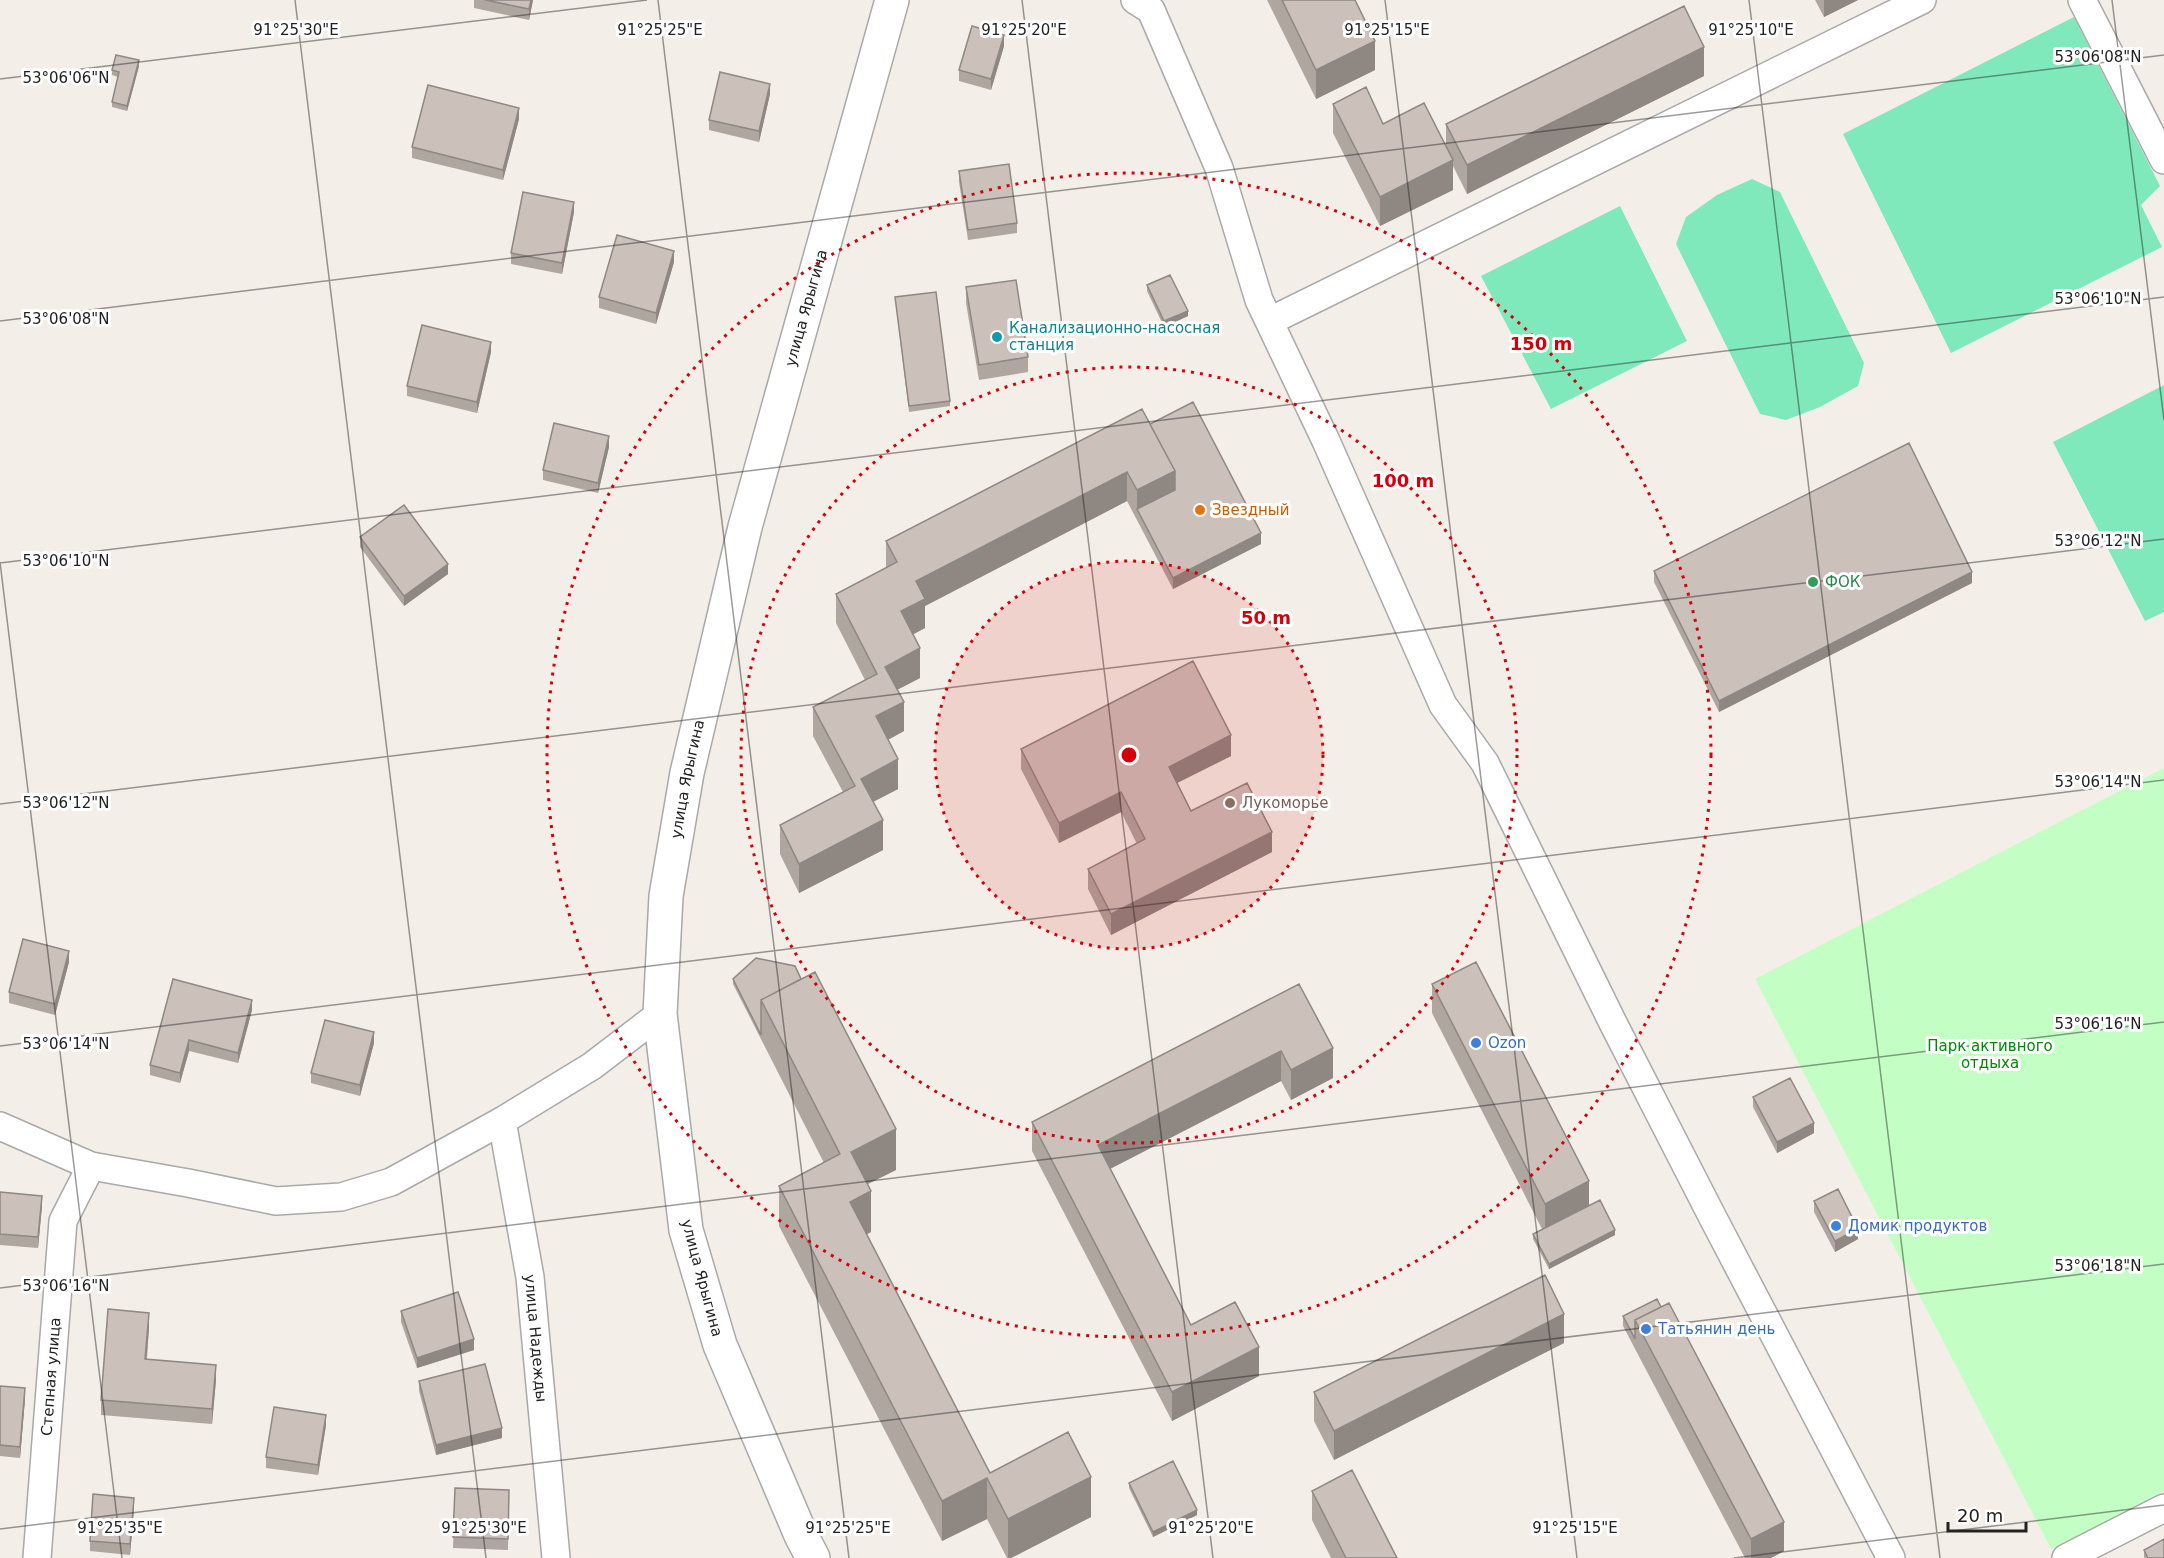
<svg xmlns="http://www.w3.org/2000/svg" width="2164" height="1558" viewBox="0 0 2164 1558" font-family="'DejaVu Sans',sans-serif">
	<style>
		.park { fill: #c3ffc5 }
		.pitch { fill: #7fe9bb }
		.lines { fill: none; stroke-linecap: round; stroke-linejoin: round }
		.minor-casing { stroke: #a9a9a9; stroke-width: 30 }
		.tertiary-casing { stroke: #a9a9a9; stroke-width: 36 }
		.minor { stroke: #fff; stroke-width: 27 }
		.tertiary { stroke: #fff; stroke-width: 33 }
		.wall { fill: #afa6a0 }
		.shaded-wall { fill: #8e8782 }
		.building { fill: #cbc1ba; stroke: #8e8782; stroke-width: 1.5 }
		.ticks { fill: none; stroke: #222; stroke-width: 1.5; stroke-opacity: 0.45 }
		.ring { fill: none; stroke: #d4000a; stroke-width: 3; stroke-dasharray: 3 6 }
		.culture-dot { fill: #0f9aa8; stroke: #fff; stroke-width: 2 }
		.food-dot { fill: #e8710a; stroke: #fff; stroke-width: 2 }
		.leisure-dot { fill: #2e9e5b; stroke: #fff; stroke-width: 2 }
		.education-dot { fill: #8d6e63; stroke: #fff; stroke-width: 2 }
		.shop-dot { fill: #3f7fe0; stroke: #fff; stroke-width: 2 }
		.labels { text-anchor: middle; stroke-width: 6; stroke-linejoin: round; paint-order: stroke }
		.street-label { font-size: 15px; fill: #222; stroke: #fff }
		.culture-label { font-size: 15px; fill: #0d838f; stroke: #fff; text-anchor: start }
		.food-label { font-size: 15px; fill: #c56008; stroke: #fff; text-anchor: start }
		.leisure-label { font-size: 15px; fill: #27864d; stroke: #fff; text-anchor: start }
		.education-label { font-size: 15px; fill: #785e54; stroke: #fff; text-anchor: start }
		.shop-label { font-size: 15px; fill: #366cbe; stroke: #fff; text-anchor: start }
		.park-label { font-size: 15px; fill: #018a06; stroke: #fff }
		.ticks-label { font-size: 15px; text-anchor: middle; fill: #222; stroke: #fff; stroke-width: 6; stroke-linejoin: round; paint-order: stroke }
		.centre { fill: #d4000a; stroke: #fff; stroke-width: 3 }
		.ring-label { font-size: 18px; text-anchor: middle; font-weight: bold; fill: #d4000a; stroke: #fff; stroke-width: 6; stroke-linejoin: round; paint-order: stroke }
	</style>
	<rect width="100%" height="100%" fill="#f3efe8"/>
	<path class="park" d="M 2164,768 L 2164,1491 L 2051,1549 L 1755,979 Z"/>
	<path class="pitch" d="M 2074,17 L 2160,186 L 2141,205 L 2162,247 L 1951,353 L 1843,134 Z
		M 1752,179 L 1780,192 L 1864,363 L 1858,386 L 1820,407 L 1786,420 L 1760,414 L 1676,244 L 1686,217 L 1717,195 Z
		M 1620,206 L 1687,341 L 1551,409 L 1481,276 Z
		M 2164,385 L 2164,612 L 2145,621 L 2053,442 Z"/>
	<g class="lines">
		<defs>
			<g id="minor">
				<path d="M 1135,0 L 1151,10 L 1219,168 L 1259,300 L 1326,441 L 1443,705 L 1485,763 L 1613,1023 L 1712,1216 L 1891,1558"/>
				<path d="M 2082,0 L 2164,160"/>
				<path d="M 1270,321 L 1922,0"/>
				<path id="s1" d="M 502,1121 L 530,1277 L 556,1558"/>
				<path d="M 0,1126 L 91,1166 L 188,1183 L 276,1201 L 341,1197 L 391,1182 L 502,1121 L 592,1066 L 660,1014"/>
				<path id="s2" d="M 37,1558 L 63,1221 L 91,1166"/>
				<path d="M 2066,1558 L 2164,1508"/>
			</g>
			<g id="tertiary">
				<path id="s3" d="M 813,1558 L 801,1535 L 720,1345 L 686,1230 L 660,1014 L 666,896 L 687,773 L 745,527 L 892,0"/>
			</g>
		</defs>
		<use href="#minor" class="minor-casing"/>
		<use href="#tertiary" class="tertiary-casing"/>
		<use href="#minor" class="minor"/>
		<use href="#tertiary" class="tertiary"/>
	</g>
	<path class="wall" d="M 474,0 L 533,0 L 529,20 L 474,8 Z
		M 1267,0 L 1355,0 L 1375,70 L 1316,99 Z
		M 1815,0 L 1858,0 L 1824,17 Z
		M 1004,46 L 991,90 L 959,81 L 959,70 Z
		M 139,66 L 127,111 L 112,107 L 112,102 L 118,77 L 112,75 L 112,70 Z
		M 1704,76 L 1467,194 L 1453,166 L 1453,190 L 1380,226 L 1333,133 L 1333,104 L 1446,148 L 1446,124 Z
		M 770,94 L 759,142 L 709,130 L 709,120 Z
		M 519,119 L 503,180 L 412,158 L 412,147 Z
		M 959,171 L 1017,223 L 1017,233 L 968,240 L 959,182 Z
		M 574,212 L 562,274 L 511,264 L 511,253 Z
		M 674,262 L 656,324 L 599,308 L 599,297 Z
		M 1147,285 L 1188,316 L 1164,327 L 1147,291 Z
		M 966,287 L 1028,357 L 1028,372 L 979,380 L 966,303 Z
		M 895,297 L 950,401 L 950,406 L 909,412 Z
		M 491,352 L 477,413 L 407,396 L 407,386 Z
		M 1150,424 L 1261,544 L 1173,589 L 1127,501 L 925,606 L 925,628 L 913,634 L 920,678 L 897,690 L 904,731 L 888,740 L 898,789 L 873,802 L 883,850 L 799,893 L 780,854 L 780,825 L 843,792 L 813,736 L 813,707 L 865,680 L 836,623 L 836,594 L 886,568 L 886,541 Z
		M 609,447 L 598,493 L 543,480 L 543,470 Z
		M 360,537 L 448,574 L 404,606 L 360,547 Z
		M 1654,571 L 1972,583 L 1719,712 L 1654,582 Z
		M 1021,749 L 1231,756 L 1177,783 L 1191,811 L 1272,852 L 1111,935 L 1088,889 L 1088,869 L 1137,844 L 1121,812 L 1059,843 L 1021,769 Z
		M 69,962 L 55,1015 L 9,1003 L 9,992 Z
		M 795,966 L 896,1170 L 868,1184 L 871,1232 L 866,1234 L 990,1473 L 1091,1517 L 1011,1558 L 1007,1558 L 987,1519 L 942,1541 L 779,1226 L 779,1186 L 824,1163 L 733,984 L 733,979 Z
		M 173,979 L 252,1010 L 238,1063 L 189,1051 L 180,1083 L 150,1075 L 150,1065 Z
		M 1299,984 L 1333,1078 L 1291,1100 L 1281,1081 L 1110,1169 L 1191,1325 L 1259,1376 L 1172,1421 L 1032,1151 L 1032,1122 Z
		M 1432,984 L 1589,1206 L 1615,1235 L 1549,1269 L 1533,1239 L 1533,1234 L 1542,1229 L 1432,1013 Z
		M 374,1043 L 360,1096 L 311,1083 L 311,1073 Z
		M 1753,1097 L 1814,1133 L 1777,1153 L 1753,1107 Z
		M 0,1192 L 42,1206 L 38,1248 L 0,1245 Z
		M 1814,1201 L 1858,1239 L 1835,1252 L 1814,1212 Z
		M 1657,1299 L 1784,1551 L 1771,1558 L 1745,1558 L 1623,1326 L 1623,1316 Z
		M 401,1311 L 474,1350 L 417,1368 L 401,1322 Z
		M 149,1328 L 147,1359 L 216,1380 L 212,1424 L 101,1415 L 101,1400 Z
		M 1564,1343 L 1334,1460 L 1314,1421 L 1314,1392 Z
		M 419,1381 L 502,1438 L 436,1455 L 419,1391 Z
		M 0,1386 L 25,1399 L 20,1458 L 0,1456 Z
		M 326,1425 L 318,1475 L 266,1468 L 266,1457 Z
		M 1129,1483 L 1197,1515 L 1153,1537 L 1129,1488 Z
		M 455,1488 L 509,1490 L 508,1550 L 453,1548 Z
		M 1312,1491 L 1397,1558 L 1331,1558 L 1312,1520 Z
		M 134,1508 L 130,1555 L 90,1551 L 90,1541 Z
		M 2144,1550 L 2164,1558 L 2144,1558 Z"/>
	<path class="shaded-wall" d="M 531,0 L 533,0 L 529,20 L 529,9 Z
		M 1824,0 L 1858,0 L 1824,17 Z
		M 1004,35 L 1004,46 L 991,90 L 991,79 Z
		M 1375,41 L 1375,70 L 1316,99 L 1316,70 Z
		M 1704,47 L 1704,76 L 1467,194 L 1467,165 Z
		M 139,60 L 139,66 L 127,111 L 127,106 Z
		M 770,84 L 770,94 L 759,142 L 759,131 Z
		M 519,108 L 519,119 L 503,180 L 503,170 Z
		M 1453,160 L 1453,190 L 1380,226 L 1380,197 Z
		M 574,202 L 574,212 L 562,274 L 562,263 Z
		M 674,251 L 674,262 L 656,324 L 656,313 Z
		M 1188,311 L 1188,316 L 1164,327 L 1164,321 Z
		M 491,342 L 491,352 L 477,413 L 477,402 Z
		M 609,436 L 609,447 L 598,493 L 598,483 Z
		M 1175,471 L 1175,500 L 1137,509 L 1137,490 Z
		M 1127,472 L 1127,501 L 925,606 L 925,628 L 901,641 L 901,611 L 916,581 Z
		M 1261,533 L 1261,544 L 1173,589 L 1173,578 Z
		M 448,564 L 448,574 L 404,606 L 404,596 Z
		M 1972,572 L 1972,583 L 1719,712 L 1719,701 Z
		M 920,648 L 920,678 L 885,696 L 885,667 Z
		M 904,702 L 904,731 L 876,746 L 876,716 Z
		M 1231,735 L 1231,756 L 1169,787 L 1169,767 Z
		M 898,759 L 898,789 L 861,808 L 861,779 Z
		M 1121,792 L 1121,812 L 1059,843 L 1059,823 Z
		M 883,820 L 883,850 L 799,893 L 799,864 Z
		M 1272,832 L 1272,852 L 1111,935 L 1111,914 Z
		M 69,951 L 69,962 L 55,1015 L 55,1004 Z
		M 252,1000 L 252,1010 L 238,1063 L 238,1053 Z
		M 374,1032 L 374,1043 L 360,1096 L 360,1085 Z
		M 189,1040 L 189,1051 L 180,1083 L 180,1073 Z
		M 1333,1048 L 1333,1078 L 1291,1100 L 1291,1070 Z
		M 1281,1051 L 1281,1081 L 1098,1175 L 1098,1145 Z
		M 1814,1123 L 1814,1133 L 1777,1153 L 1777,1142 Z
		M 896,1129 L 896,1170 L 851,1192 L 851,1152 Z
		M 1589,1181 L 1589,1211 L 1545,1233 L 1545,1204 Z
		M 871,1191 L 871,1232 L 850,1243 L 850,1202 Z
		M 42,1196 L 42,1206 L 38,1248 L 38,1237 Z
		M 1858,1229 L 1858,1239 L 1835,1252 L 1835,1241 Z
		M 1615,1230 L 1615,1235 L 1549,1269 L 1549,1264 Z
		M 149,1313 L 149,1328 L 145,1374 L 145,1359 Z
		M 1564,1314 L 1564,1343 L 1334,1460 L 1334,1431 Z
		M 474,1339 L 474,1350 L 417,1368 L 417,1358 Z
		M 1259,1347 L 1259,1376 L 1172,1421 L 1172,1392 Z
		M 216,1365 L 216,1380 L 212,1424 L 212,1409 Z
		M 25,1388 L 25,1399 L 20,1458 L 20,1447 Z
		M 326,1415 L 326,1425 L 318,1475 L 318,1465 Z
		M 502,1428 L 502,1438 L 436,1455 L 436,1445 Z
		M 1091,1477 L 1091,1517 L 1011,1558 L 1008,1558 L 1008,1519 Z
		M 987,1478 L 987,1519 L 942,1541 L 942,1501 Z
		M 134,1498 L 134,1508 L 130,1555 L 130,1544 Z
		M 1197,1510 L 1197,1515 L 1153,1537 L 1153,1532 Z
		M 1784,1522 L 1784,1551 L 1771,1558 L 1751,1558 L 1751,1539 Z"/>
	<path class="building" d="M 485,0 L 531,0 L 529,9 Z
		M 1282,0 L 1355,0 L 1375,41 L 1316,70 Z
		M 1684,6 L 1704,47 L 1467,165 L 1446,124 Z
		M 972,26 L 1004,35 L 991,79 L 959,70 Z
		M 116,55 L 139,60 L 127,106 L 112,102 L 119,72 L 112,70 Z
		M 720,72 L 770,84 L 759,131 L 709,120 Z
		M 428,85 L 519,108 L 503,170 L 412,147 Z
		M 1366,87 L 1383,124 L 1424,103 L 1453,160 L 1380,197 L 1333,104 Z
		M 1009,164 L 1017,223 L 968,230 L 959,171 Z
		M 523,192 L 574,202 L 562,263 L 511,253 Z
		M 617,235 L 674,251 L 656,313 L 599,297 Z
		M 1170,275 L 1188,311 L 1164,321 L 1147,285 Z
		M 1016,280 L 1028,357 L 979,365 L 966,287 Z
		M 936,292 L 950,401 L 909,406 L 895,297 Z
		M 422,325 L 491,342 L 477,402 L 407,386 Z
		M 1193,402 L 1261,533 L 1173,578 L 1137,509 L 1175,490 L 1175,471 L 1150,424 Z
		M 1142,409 L 1175,471 L 1137,490 L 1127,472 L 916,581 L 925,599 L 901,611 L 920,648 L 885,667 L 904,702 L 876,716 L 898,759 L 861,779 L 883,820 L 799,864 L 780,825 L 855,786 L 813,707 L 877,674 L 836,594 L 897,562 L 886,541 Z
		M 554,423 L 609,436 L 598,483 L 543,470 Z
		M 1909,443 L 1972,572 L 1719,701 L 1654,571 Z
		M 404,505 L 448,564 L 404,596 L 360,537 Z
		M 1193,661 L 1231,735 L 1169,767 L 1191,811 L 1247,783 L 1272,832 L 1111,914 L 1088,869 L 1145,839 L 1121,792 L 1059,823 L 1021,749 Z
		M 23,939 L 69,951 L 55,1004 L 9,992 Z
		M 756,958 L 795,966 L 801,979 L 761,1000 L 761,1035 L 733,979 Z
		M 1476,962 L 1589,1181 L 1545,1204 L 1432,984 Z
		M 815,972 L 896,1129 L 851,1152 L 871,1191 L 850,1202 L 990,1473 L 1068,1432 L 1091,1477 L 1008,1519 L 987,1478 L 942,1501 L 779,1186 L 840,1154 L 761,1000 Z
		M 173,979 L 252,1000 L 238,1053 L 189,1040 L 180,1073 L 150,1065 Z
		M 1299,984 L 1333,1048 L 1291,1070 L 1281,1051 L 1098,1145 L 1191,1325 L 1235,1302 L 1259,1347 L 1172,1392 L 1032,1122 Z
		M 325,1020 L 374,1032 L 360,1085 L 311,1073 Z
		M 1790,1078 L 1814,1123 L 1777,1142 L 1753,1097 Z
		M 1838,1189 L 1858,1229 L 1835,1241 L 1814,1201 Z
		M 0,1192 L 42,1196 L 38,1237 L 0,1234 Z
		M 1600,1200 L 1615,1230 L 1549,1264 L 1533,1234 Z
		M 1545,1275 L 1564,1314 L 1334,1431 L 1314,1392 Z
		M 458,1292 L 474,1339 L 417,1358 L 401,1311 Z
		M 1657,1299 L 1661,1307 L 1635,1320 L 1635,1339 L 1623,1316 Z
		M 1669,1303 L 1784,1522 L 1751,1539 L 1635,1320 Z
		M 108,1309 L 149,1313 L 145,1359 L 216,1365 L 212,1409 L 101,1400 Z
		M 485,1364 L 502,1428 L 436,1445 L 419,1381 Z
		M 0,1386 L 25,1388 L 20,1447 L 0,1445 Z
		M 274,1407 L 326,1415 L 318,1465 L 266,1457 Z
		M 1173,1461 L 1197,1510 L 1153,1532 L 1129,1483 Z
		M 1352,1470 L 1397,1558 L 1346,1558 L 1312,1491 Z
		M 455,1488 L 509,1490 L 508,1539 L 453,1537 Z
		M 93,1494 L 134,1498 L 130,1544 L 90,1541 Z
		M 2164,1539 L 2164,1558 L 2148,1558 L 2144,1550 Z"/>
	<path class="ticks" d="M 295,0 L 486,1558M 658,0 L 849,1558M 1022,0 L 1213,1558M 1385,0 L 1577,1558M 1749,0 L 1940,1558M 2112,0 L 2164,420M 0,79 L 647,0M 0,321 L 2164,55M 0,562 L 122,1558M 0,563 L 2164,297M 0,804 L 2164,539M 0,1046 L 2164,780M 0,1288 L 2164,1022M 0,1529 L 2164,1264M 1734,1558 L 2164,1505"/>
	<circle cx="1129" cy="755" r="194" fill="#d4000a" fill-opacity=".12"/>
	<g class="ring">
		<circle cx="1129" cy="755" r="194"/>
		<circle cx="1129" cy="755" r="388"/>
		<circle cx="1129" cy="755" r="582"/>
	</g>
	<circle class="culture-dot" cx="997" cy="337" r="6"/>
	<circle class="food-dot" cx="1200" cy="510" r="6"/>
	<circle class="leisure-dot" cx="1813" cy="582" r="6"/>
	<circle class="education-dot" cx="1230" cy="803" r="6"/>
	<g class="shop-dot">
		<circle cx="1476" cy="1043" r="6"/>
		<circle cx="1836" cy="1226" r="6"/>
		<circle cx="1646" cy="1329" r="6"/>
	</g>
	<g class="labels">
		<g class="street-label">
			<text dy="5" stroke="none"><textPath href="#s3" startOffset="1293">улица Ярыгина</textPath></text>
			<text dy="5" stroke="none"><textPath href="#s3" startOffset="807">улица Ярыгина</textPath></text>
			<text transform="translate(702 1278) rotate(75)" y="5">улица Ярыгина</text>
			<text dy="5" stroke="none"><textPath href="#s1" startOffset="220">улица Надежды</textPath></text>
			<text dy="5" stroke="none"><textPath href="#s2" startOffset="182">Степная улица</textPath></text>
		</g>
		<g class="culture-label">
			<text x="1009" y="333">Канализационно-насосная<tspan x="1009" dy="17">станция</tspan></text>
		</g>
		<g class="food-label">
			<text x="1212" y="515">Звездный</text>
		</g>
		<g class="leisure-label">
			<text x="1825" y="587">ФОК</text>
		</g>
		<g class="education-label">
			<text x="1242" y="808">Лукоморье</text>
		</g>
		<g class="shop-label">
			<text x="1488" y="1048">Ozon</text>
			<text x="1848" y="1231">Домик продуктов</text>
			<text x="1658" y="1334">Татьянин день</text>
		</g>
		<g class="park-label">
			<text x="1990" y="1051">Парк активного<tspan x="1990" dy="17">отдыха</tspan></text>
		</g>
	</g>
	<g class="ticks-label">
		<text x="296" y="35">91°25'30"E</text>
		<text x="660" y="35">91°25'25"E</text>
		<text x="1024" y="35">91°25'20"E</text>
		<text x="1387" y="35">91°25'15"E</text>
		<text x="1751" y="35">91°25'10"E</text>
		<text x="2098" y="62">53°06'08"N</text>
		<text x="66" y="83">53°06'06"N</text>
		<text x="2098" y="304">53°06'10"N</text>
		<text x="66" y="324">53°06'08"N</text>
		<text x="2098" y="546">53°06'12"N</text>
		<text x="66" y="566">53°06'10"N</text>
		<text x="2098" y="787">53°06'14"N</text>
		<text x="66" y="808">53°06'12"N</text>
		<text x="2098" y="1029">53°06'16"N</text>
		<text x="66" y="1049">53°06'14"N</text>
		<text x="2098" y="1271">53°06'18"N</text>
		<text x="66" y="1291">53°06'16"N</text>
		<text x="120" y="1533">91°25'35"E</text>
		<text x="484" y="1533">91°25'30"E</text>
		<text x="848" y="1533">91°25'25"E</text>
		<text x="1211" y="1533">91°25'20"E</text>
		<text x="1575" y="1533">91°25'15"E</text>
	</g>
	<circle cx="1129" cy="755" r="9" class="centre"/>
	<g class="ring-label">
		<text x="1541" y="350">150 m</text>
		<text x="1403" y="487">100 m</text>
		<text x="1266" y="624">50 m</text>
	</g>
	<path d="M1948 1522v9h78v-9" fill="none" stroke="#222222" stroke-width="3"/>
	<text x="1957" y="1522" font-size="18" fill="#222222" stroke="#ffffff" stroke-width="4.5" paint-order="stroke">20 m</text>
</svg>
